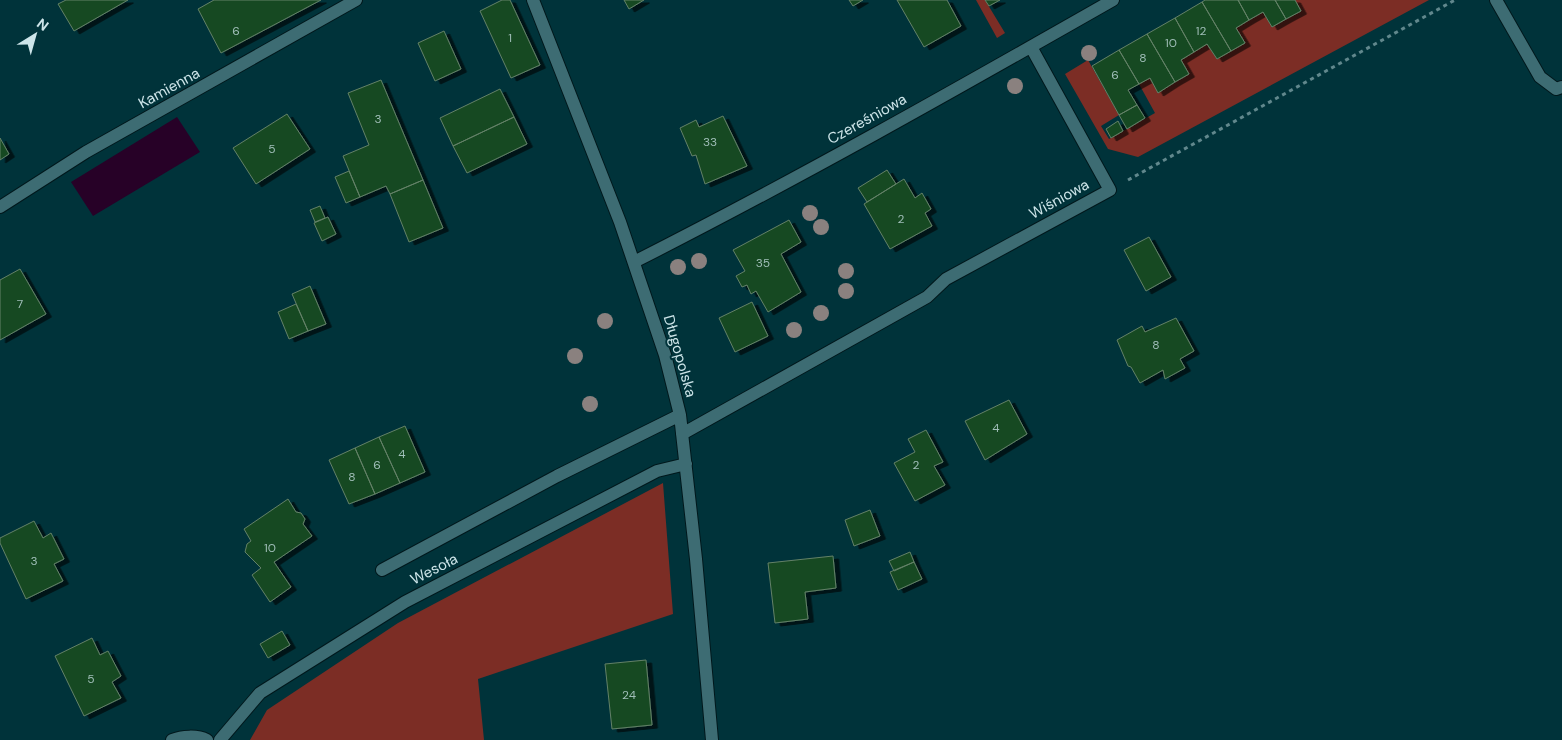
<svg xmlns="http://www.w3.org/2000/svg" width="1562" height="740" viewBox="0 0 1562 740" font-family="'DM Sans',sans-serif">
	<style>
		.green { fill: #7c2d25 }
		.water { fill: #270127 }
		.building { fill: #184a24; stroke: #638167; filter: url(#shadow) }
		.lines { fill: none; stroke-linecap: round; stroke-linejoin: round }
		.minor-casing { stroke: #01181c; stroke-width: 14 }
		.path { stroke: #61888d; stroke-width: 3; stroke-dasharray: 4 4; stroke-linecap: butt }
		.minor { stroke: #3d6c73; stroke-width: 12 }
		.tree { fill: #8a817f }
		.labels { text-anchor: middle; stroke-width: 4; stroke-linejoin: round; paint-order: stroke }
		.number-label { font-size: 12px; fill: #a0beb8 }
		.street-label { font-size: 15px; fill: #cde5e9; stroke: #00333a }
	</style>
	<defs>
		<filter id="shadow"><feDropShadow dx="5.5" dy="3" stdDeviation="0" flood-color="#0009"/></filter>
	</defs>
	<rect width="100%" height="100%" fill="#00333a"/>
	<path class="green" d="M 976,0 L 985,0 L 1005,33 L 997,38 Z
		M 1295,0 L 1429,0 L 1138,157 L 1108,149 L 1065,74 L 1088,60 L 1119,115 L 1101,126 L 1109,139 L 1155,113 L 1139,84 L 1150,78 L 1159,92 L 1189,74 L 1181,60 L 1207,44 L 1217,59 L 1245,43 L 1236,28 L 1263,12 L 1272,27 L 1301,11 Z
		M 663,483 L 673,614 L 478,679 L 484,740 L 250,740 L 267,710 L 398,623 Z"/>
	<path class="water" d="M 177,117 L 200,152 L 93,216 L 71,182 Z"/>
	<path class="building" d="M 66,0 L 128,0 L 74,31 L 58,4 Z
		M 214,0 L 321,0 L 221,53 L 198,9 Z
		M 502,0 L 510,0 L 540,65 L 511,78 L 480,11 Z
		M 624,0 L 644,0 L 629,9 Z
		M 849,0 L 863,0 L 853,6 Z
		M 897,0 L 947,0 L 961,26 L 924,47 Z
		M 985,0 L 1000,0 L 989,6 Z
		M 1205,0 L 1238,0 L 1249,20 L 1236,28 L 1245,43 L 1231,51 L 1202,2 Z
		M 1238,0 L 1275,0 L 1286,19 L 1272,27 L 1263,12 L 1249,20 Z
		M 1275,0 L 1295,0 L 1301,11 L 1286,19 Z
		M 1202,2 L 1231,51 L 1217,59 L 1207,44 L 1194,52 L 1175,18 Z
		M 1175,18 L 1194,52 L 1181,60 L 1189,74 L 1175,82 L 1147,34 Z
		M 444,31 L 461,69 L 435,81 L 418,43 Z
		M 1147,34 L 1175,82 L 1158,93 L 1150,78 L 1139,84 L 1119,50 Z
		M 1119,50 L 1139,84 L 1128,90 L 1137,105 L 1119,115 L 1092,66 Z
		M 381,80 L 423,180 L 390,194 L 386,186 L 360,197 L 343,156 L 369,145 L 348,93 Z
		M 500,89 L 514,117 L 453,146 L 440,118 Z
		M 1137,105 L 1145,118 L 1127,129 L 1119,115 Z
		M 287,114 L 310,149 L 256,184 L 233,148 Z
		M 723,116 L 747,166 L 705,184 L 696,155 L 692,156 L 680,128 L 696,120 L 699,127 Z
		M 514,117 L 527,144 L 467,173 L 453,146 Z
		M 1118,121 L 1123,131 L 1111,138 L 1106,129 Z
		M 0,138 L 9,154 L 0,160 Z
		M 887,170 L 896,184 L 867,202 L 858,188 Z
		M 349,171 L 360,197 L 346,203 L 335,177 Z
		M 904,179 L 915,198 L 922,193 L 931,209 L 925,213 L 932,226 L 890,249 L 864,204 Z
		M 423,180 L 443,228 L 409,242 L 390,194 Z
		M 320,206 L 325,218 L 315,222 L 310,210 Z
		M 328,217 L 336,234 L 322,241 L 314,223 Z
		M 789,220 L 801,242 L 781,254 L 801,292 L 768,312 L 756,291 L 751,294 L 747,285 L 742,287 L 736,276 L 745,271 L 733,250 Z
		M 1149,237 L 1171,277 L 1146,291 L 1124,250 Z
		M 20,269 L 46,314 L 0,340 L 0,280 Z
		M 310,286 L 326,324 L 308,331 L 292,294 Z
		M 752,302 L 768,336 L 735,352 L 719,318 Z
		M 296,304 L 308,331 L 289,339 L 278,312 Z
		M 1176,318 L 1194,351 L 1180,359 L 1185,368 L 1165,379 L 1163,370 L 1140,383 L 1131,367 L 1128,366 L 1117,340 L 1142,326 L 1145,332 Z
		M 1009,400 L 1027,434 L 985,460 L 965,421 Z
		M 405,426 L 425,472 L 400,483 L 379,437 Z
		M 926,430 L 943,462 L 934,466 L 945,485 L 915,501 L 894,463 L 915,452 L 908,439 Z
		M 379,437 L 400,483 L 375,494 L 355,448 Z
		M 355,448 L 375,494 L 349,504 L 329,460 Z
		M 288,499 L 296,512 L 301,513 L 305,519 L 303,524 L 312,536 L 274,562 L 291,587 L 270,602 L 252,575 L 261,568 L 245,552 L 247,544 L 251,541 L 244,529 Z
		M 870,510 L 880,536 L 854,546 L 845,520 Z
		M 34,521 L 43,538 L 51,533 L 64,559 L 54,564 L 63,581 L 26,599 L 0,543 L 0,538 Z
		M 910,552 L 914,562 L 894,571 L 889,561 Z
		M 833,556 L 836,588 L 805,592 L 808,619 L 775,623 L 768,563 Z
		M 914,562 L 922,579 L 898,590 L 890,572 Z
		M 282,631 L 290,645 L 268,658 L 260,644 Z
		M 92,638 L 100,655 L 108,651 L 121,676 L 112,682 L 121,698 L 84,716 L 55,656 Z
		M 646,660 L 652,725 L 612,729 L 605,664 Z"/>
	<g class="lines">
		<defs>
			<path id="minor" d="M 533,0 L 620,222 L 665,355 L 680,415 L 696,559 L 712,740
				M 1496,0 L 1540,77 L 1556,89 L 1562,87
				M 0,207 L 86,152 L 356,0
				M 634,262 C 796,180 955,90 1113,0
				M 682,434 L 927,297 L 946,279 L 1110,190 L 1031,47
				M 382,570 L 557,476 L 680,415
				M 172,740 C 182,736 197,735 207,740
				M 220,740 L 260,693 L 405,602 L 657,471 L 686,464"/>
		</defs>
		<use href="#minor" class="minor-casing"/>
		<path class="path" d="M 1128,180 L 1455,0"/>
		<use href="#minor" class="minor"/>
	</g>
	<g class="tree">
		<circle cx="1089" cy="53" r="8"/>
		<circle cx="1015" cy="86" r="8"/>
		<circle cx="810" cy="213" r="8"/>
		<circle cx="821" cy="227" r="8"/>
		<circle cx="699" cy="261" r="8"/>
		<circle cx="678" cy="267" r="8"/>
		<circle cx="846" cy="271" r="8"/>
		<circle cx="846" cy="291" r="8"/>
		<circle cx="821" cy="313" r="8"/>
		<circle cx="605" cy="321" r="8"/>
		<circle cx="794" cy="330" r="8"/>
		<circle cx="575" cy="356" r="8"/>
		<circle cx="590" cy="404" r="8"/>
	</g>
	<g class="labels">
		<g class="number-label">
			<text x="236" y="35">6</text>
			<text x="1201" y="35">12</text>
			<text x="510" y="42">1</text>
			<text x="1171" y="47">10</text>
			<text x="1143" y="62">8</text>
			<text x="1115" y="79">6</text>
			<text x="378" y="123">3</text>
			<text x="710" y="146">33</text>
			<text x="272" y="153">5</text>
			<text x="901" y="223">2</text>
			<text x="763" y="267">35</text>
			<text x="20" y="308">7</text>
			<text x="1156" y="349">8</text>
			<text x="996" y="432">4</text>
			<text x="402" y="458">4</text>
			<text x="377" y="469">6</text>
			<text x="916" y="469">2</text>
			<text x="352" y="481">8</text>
			<text x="270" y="552">10</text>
			<text x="34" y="565">3</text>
			<text x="91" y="683">5</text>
			<text x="629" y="699">24</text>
		</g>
		<g class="street-label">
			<text transform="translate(169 88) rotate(-29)" y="5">Kamienna</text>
			<text transform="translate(867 119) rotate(-29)" y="5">Czereśniowa</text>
			<text transform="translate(1059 199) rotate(-29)" y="5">Wiśniowa</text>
			<text transform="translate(680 356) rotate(74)" y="5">Długopolska</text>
			<text transform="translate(434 569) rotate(-27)" y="5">Wesoła</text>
		</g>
	</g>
	<g transform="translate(35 35) rotate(37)" stroke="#00333a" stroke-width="4" paint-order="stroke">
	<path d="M0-4L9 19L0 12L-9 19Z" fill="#cde5e9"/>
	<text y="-8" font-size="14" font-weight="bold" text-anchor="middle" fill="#cde5e9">N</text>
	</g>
</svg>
